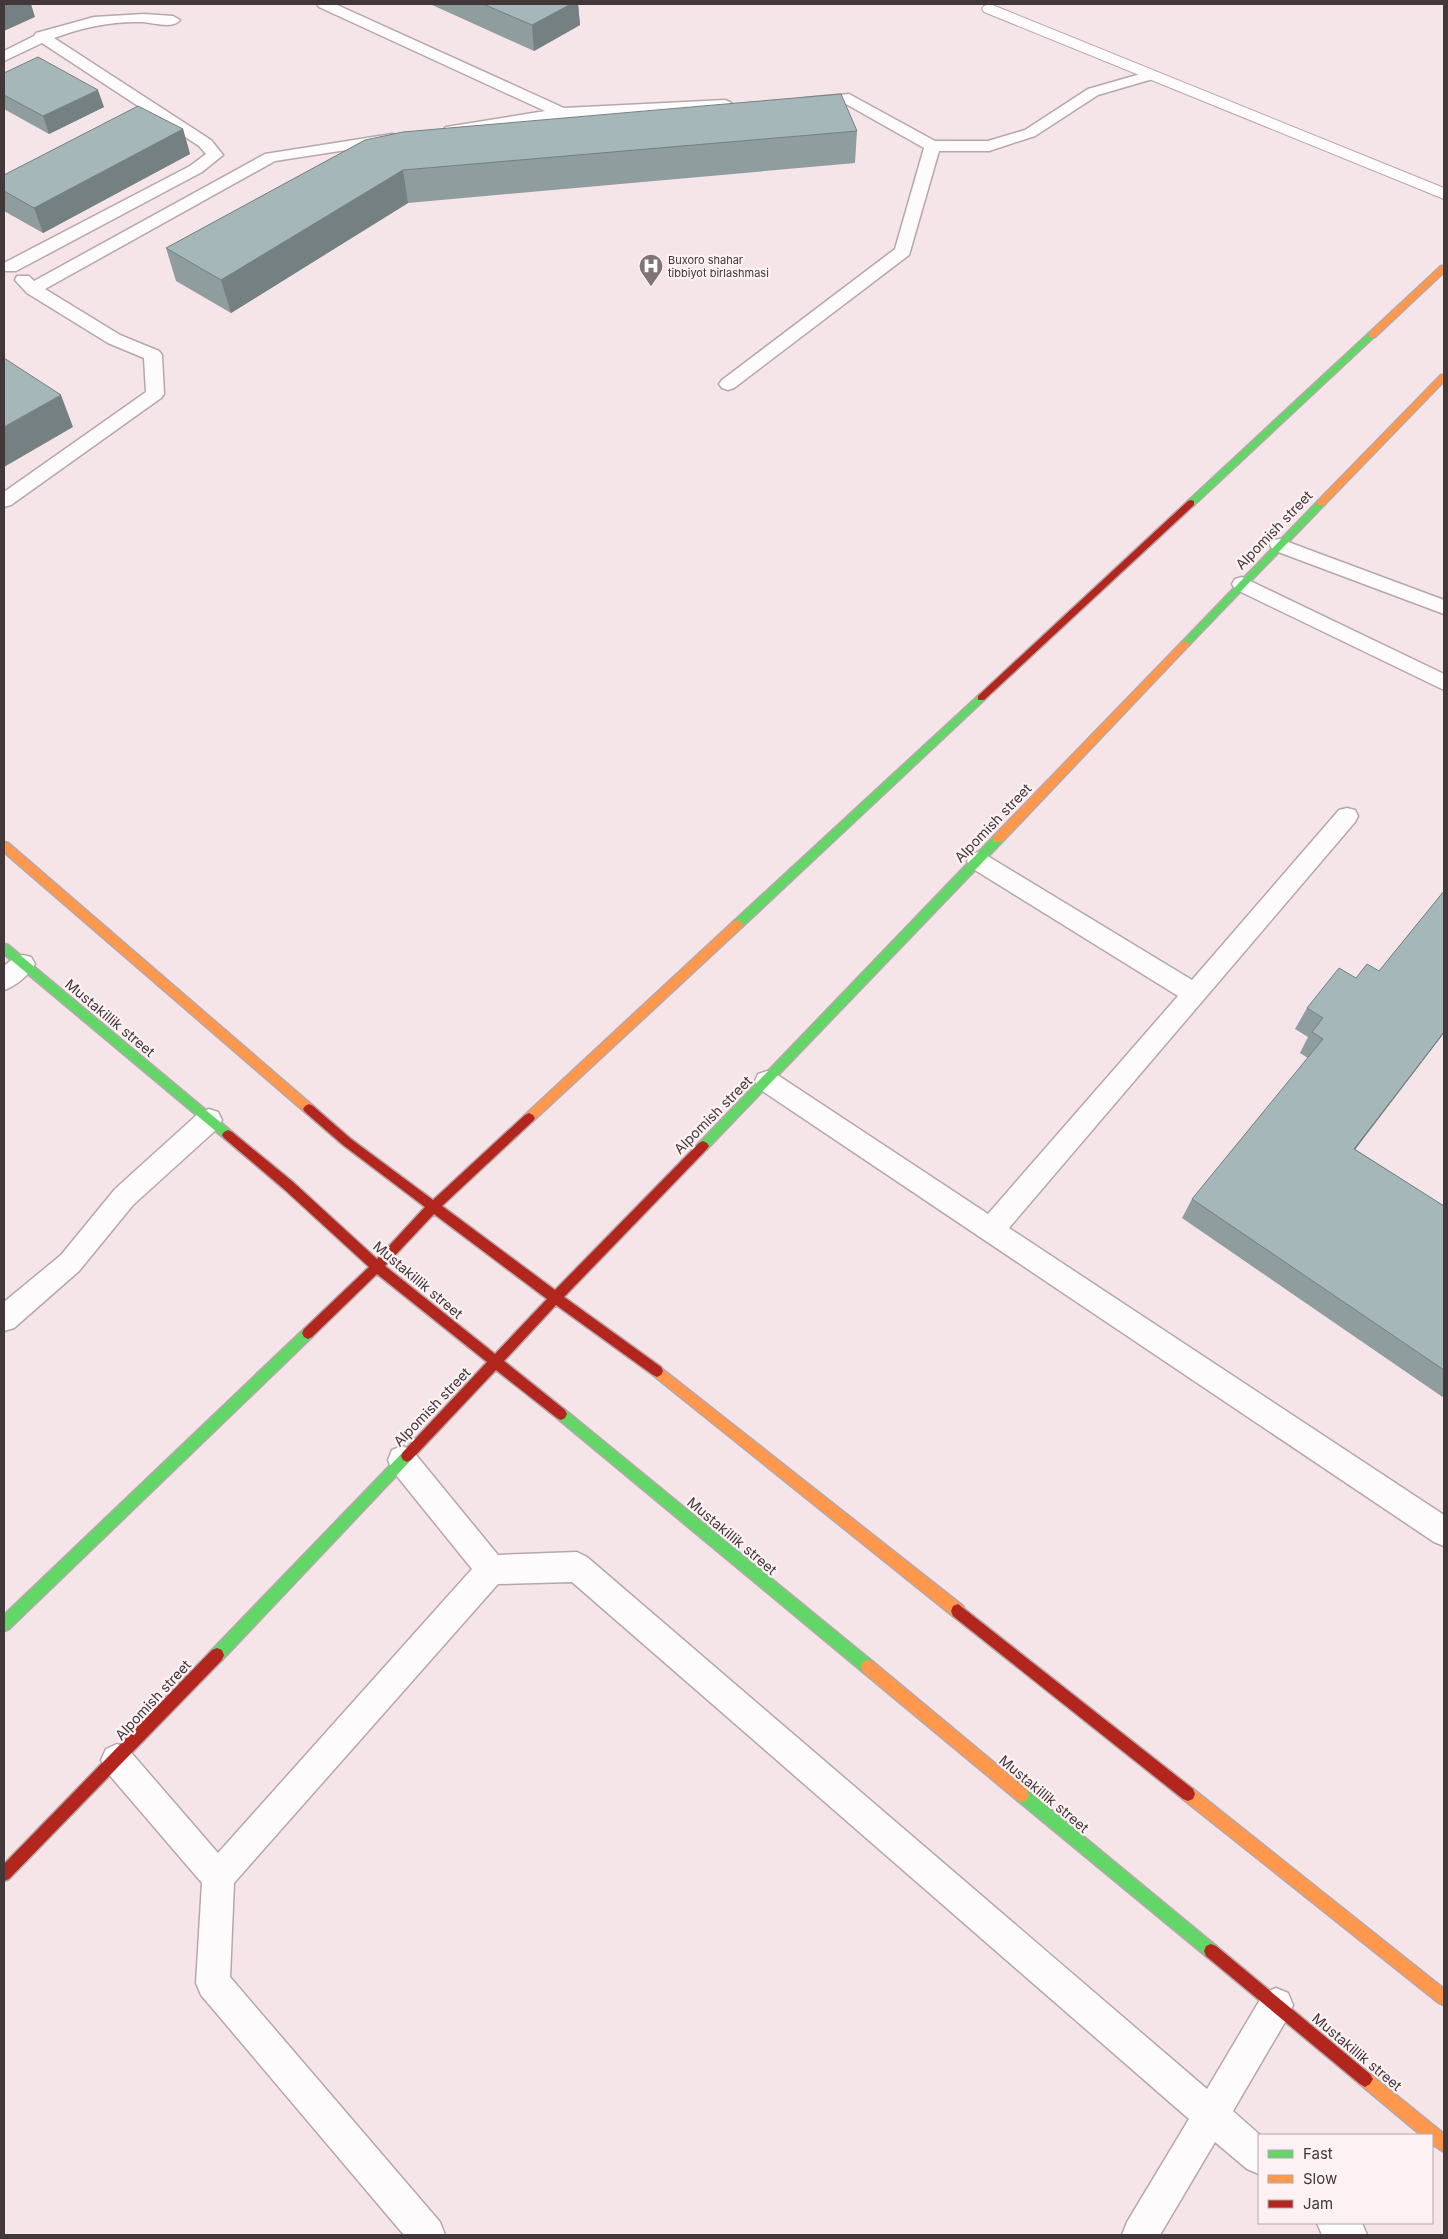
<svg xmlns="http://www.w3.org/2000/svg" width="1448" height="2239" viewBox="0 0 1448 2239" font-family="Inter,sans-serif">
	<style>
		.lines { fill: none; stroke-linecap: round; stroke-linejoin: round }
		.lane-casing { stroke: #b5a7aa; stroke-width: 3 }
		.street-casing { stroke: #b5a7aa; stroke-width: 2 }
		.fast-casing { stroke: #b5a7aa; stroke-width: 3 }
		.slow-casing { stroke: #b5a7aa; stroke-width: 3 }
		.jam-casing { stroke: #b5a7aa; stroke-width: 3 }
		.lane { fill: #fefbfc; fill-rule: evenodd }
		.street { fill: #fefbfc; fill-rule: evenodd }
		.fast { fill: #63d668; fill-rule: evenodd }
		.slow { fill: #ff974d; fill-rule: evenodd }
		.jam { fill: #b3261e; fill-rule: evenodd }
		.wall { fill: #8f9d9f }
		.shaded-wall { fill: #748082 }
		.building { fill: #a6b7b9; stroke: #748082 }
		.labels { text-anchor: middle; stroke-width: 4.5; stroke-linejoin: round; paint-order: stroke }
		.far-poi-label { font-size: 11px; fill: #423739; stroke: #fdf1f3; text-anchor: start }
		.street-label { font-size: 14px; fill: #423739; stroke: #fdf1f3 }
	</style>
	<rect width="100%" height="100%" fill="#f6e5e8"/>
	<g class="lines">
		<defs>
			<path id="lane" d="M 317,4 L 335,4 L 564,108 L 725,100 L 730,102 L 733,105 L 730,108 L 725,110 L 562,118 L 451,135 L 446,133 L 443,130 L 446,127 L 545,111 L 319,7 Z
				M 144,14 L 173,16 L 180,20 C 174,29 153,23 143,22 C 112,21 83,27 54,38 L 211,140 L 223,155 L 202,172 L 16,271 L 4,271 L 4,263 L 190,166 L 206,154 L 199,146 L 42,43 L 4,61 L 4,51 L 34,36 L 36,33 L 94,17 Z
				M 1151,71 L 1156,72 L 1158,75 L 1156,78 L 1098,95 L 1035,136 L 989,151 L 939,151 L 909,255 L 734,388 L 728,390 L 722,388 L 719,384 L 722,380 L 895,249 L 924,148 L 846,104 L 810,106 L 805,104 L 802,101 L 805,98 L 849,94 L 935,141 L 988,141 L 1025,130 L 1088,89 Z
				M 392,134 L 398,136 L 400,139 L 398,142 L 275,161 L 45,289 L 120,335 L 159,351 L 162,355 L 164,394 L 161,398 L 11,505 L 4,507 L 4,492 L 146,392 L 144,358 L 108,343 L 27,293 L 15,280 L 17,276 L 29,276 L 34,281 L 265,154 Z
				M 1280,539 L 1444,600 L 1444,614 L 1273,550 L 1270,545 L 1273,540 Z
				M 1242,577 L 1444,674 L 1444,690 L 1235,589 L 1232,584 L 1235,579 Z
				M 1347,808 L 1355,810 L 1358,816 L 1355,822 L 1009,1228 L 1444,1515 L 1444,1546 L 1434,1542 L 758,1088 L 755,1081 L 758,1074 L 767,1071 L 776,1074 L 988,1214 L 1178,996 L 970,867 L 967,861 L 970,855 L 978,852 L 986,855 L 1192,980 L 1339,810 Z
				M 23,955 L 31,957 L 35,964 C 29,975 16,986 4,990 L 4,966 L 15,957 Z
				M 209,1109 L 218,1112 L 222,1120 L 218,1128 L 133,1205 L 79,1271 L 14,1328 L 4,1331 L 4,1302 L 61,1255 L 115,1189 L 200,1112 Z
				M 402,1446 L 412,1450 L 498,1555 L 577,1552 L 587,1557 L 1207,2089 L 1264,1993 L 1276,1988 L 1288,1993 L 1293,2005 L 1288,2017 L 1233,2111 L 1260,2135 L 1259,2174 L 1247,2169 L 1215,2142 L 1160,2235 L 1122,2235 L 1127,2222 L 1189,2119 L 572,1582 L 498,1584 L 234,1883 L 230,1977 L 440,2222 L 445,2235 L 404,2235 L 201,1995 L 196,1983 L 202,1883 L 106,1771 L 101,1760 L 106,1749 L 117,1744 L 128,1749 L 218,1853 L 472,1569 L 392,1470 L 388,1460 L 392,1450 Z
				M 1317,2223 L 1362,2223 L 1367,2235 L 1322,2235 Z"/>
			<path id="street" d="M 990,4 L 1444,188 L 1444,199 L 984,12 L 982,9 L 984,6 Z"/>
			<path id="fast" d="M 1369,333 L 1376,335 L 1194,505 L 1188,505 L 1188,501 Z
				M 1321,500 L 1325,503 L 1324,505 L 1188,646 L 1182,646 L 1182,642 L 1318,501 Z
				M 981,695 L 984,696 L 984,700 L 742,927 L 734,927 L 733,924 L 734,921 L 978,696 Z
				M 998,835 L 1002,836 L 1003,839 L 1002,842 L 707,1149 L 703,1151 L 699,1149 L 697,1146 L 699,1143 L 994,836 Z
				M 4,944 L 8,945 L 232,1132 L 234,1135 L 232,1138 L 228,1140 L 224,1138 L 4,954 Z
				M 308,1327 L 312,1329 L 314,1333 L 312,1337 L 9,1629 L 4,1631 L 4,1615 L 304,1329 Z
				M 561,1408 L 565,1410 L 873,1662 L 875,1667 L 873,1672 L 868,1674 L 863,1672 L 557,1418 L 555,1414 L 557,1410 Z
				M 407,1450 L 411,1452 L 413,1456 L 411,1460 L 222,1660 L 217,1662 L 212,1660 L 210,1655 L 212,1650 L 403,1452 Z
				M 1022,1788 L 1027,1790 L 1216,1946 L 1218,1951 L 1216,1956 L 1211,1958 L 1206,1956 L 1017,1800 L 1015,1795 L 1017,1790 Z"/>
			<path id="slow" d="M 1441,266 L 1444,266 L 1444,272 L 1375,337 L 1369,337 L 1369,333 Z
				M 1441,375 L 1444,375 L 1444,381 L 1324,505 L 1318,505 L 1318,501 Z
				M 1185,641 L 1190,644 L 1188,646 L 1002,842 L 994,842 L 993,839 L 994,836 L 1182,642 Z
				M 4,842 L 8,843 L 313,1106 L 315,1109 L 313,1112 L 305,1112 L 4,852 Z
				M 738,920 L 743,924 L 742,927 L 533,1121 L 529,1123 L 525,1121 L 523,1118 L 525,1115 L 734,921 Z
				M 657,1365 L 963,1606 L 965,1611 L 963,1616 L 958,1618 L 953,1616 L 653,1375 L 651,1371 L 653,1367 Z
				M 868,1660 L 873,1662 L 1027,1790 L 1029,1795 L 1027,1800 L 1022,1802 L 1017,1800 L 863,1672 L 861,1667 L 863,1662 Z
				M 1188,1787 L 1193,1789 L 1444,1989 L 1444,2005 L 1439,2003 L 1183,1799 L 1181,1794 L 1183,1789 Z
				M 1365,2071 L 1370,2074 L 1444,2134 L 1444,2152 L 1432,2144 L 1432,2135 L 1421,2135 L 1360,2084 L 1357,2079 L 1360,2074 Z"/>
			<path id="jam" d="M 1191,500 L 1194,501 L 1194,505 L 984,700 L 978,700 L 978,696 L 1188,501 Z
				M 309,1104 L 313,1106 L 351,1139 L 433,1200 L 525,1115 L 529,1113 L 533,1115 L 535,1118 L 533,1121 L 442,1206 L 555,1290 L 699,1143 L 703,1141 L 707,1143 L 709,1146 L 707,1149 L 564,1297 L 661,1367 L 663,1371 L 661,1375 L 657,1377 L 653,1375 L 556,1305 L 504,1361 L 565,1410 L 567,1414 L 565,1418 L 561,1420 L 557,1418 L 496,1370 L 411,1460 L 407,1462 L 403,1460 L 401,1456 L 403,1452 L 487,1362 L 377,1274 L 312,1337 L 308,1339 L 304,1337 L 302,1333 L 304,1329 L 369,1267 L 285,1190 L 224,1138 L 222,1135 L 224,1132 L 228,1130 L 232,1132 L 293,1182 L 377,1259 L 425,1207 L 343,1145 L 305,1112 L 303,1109 L 305,1106 ZM 434,1214 L 547,1299 L 495,1354 L 385,1266 Z
				M 958,1604 L 1193,1789 L 1195,1794 L 1193,1799 L 1188,1801 L 1183,1799 L 953,1616 L 951,1611 L 953,1606 Z
				M 217,1648 L 222,1650 L 224,1655 L 222,1660 L 9,1879 L 4,1881 L 4,1864 L 212,1650 Z
				M 1211,1944 L 1216,1946 L 1370,2074 L 1373,2079 L 1370,2084 L 1365,2087 L 1360,2084 L 1206,1956 L 1204,1951 L 1206,1946 Z"/>
		</defs>
		<use href="#lane" class="lane-casing"/>
		<use href="#street" class="street-casing"/>
		<use href="#fast" class="fast-casing"/>
		<use href="#slow" class="slow-casing"/>
		<use href="#jam" class="jam-casing"/>
		<use href="#lane" class="lane"/>
		<use href="#street" class="street"/>
		<use href="#fast" class="fast"/>
		<use href="#slow" class="slow"/>
		<use href="#jam" class="jam"/>
	</g>
	<path class="wall" d="M 430,4 L 578,4 L 580,25 L 534,51 Z
		M 4,73 L 104,107 L 49,134 L 4,109 Z
		M 183,129 L 190,154 L 43,233 L 4,211 L 4,175 Z
		M 857,131 L 855,163 L 408,203 L 231,313 L 176,281 L 166,248 L 365,140 Z
		M 1444,891 L 1444,1033 L 1355,1149 L 1444,1206 L 1444,1398 L 1182,1218 L 1192,1199 L 1308,1058 L 1300,1053 L 1308,1037 L 1295,1029 L 1307,1008 L 1356,978 L 1379,971 Z"/>
	<path class="shaded-wall" d="M 4,4 L 31,4 L 35,17 L 4,31 Z
		M 571,4 L 578,4 L 580,25 L 534,51 L 532,25 Z
		M 98,90 L 104,107 L 49,134 L 43,116 Z
		M 183,129 L 190,154 L 43,233 L 34,208 Z
		M 403,170 L 408,203 L 231,313 L 221,280 Z
		M 61,395 L 73,427 L 4,467 L 4,427 Z
		M 1444,1032 L 1444,1033 L 1341,1168 L 1354,1149 Z"/>
	<path class="building" d="M 483,4 L 571,4 L 532,25 Z
		M 38,57 L 98,90 L 43,116 L 4,95 L 4,73 Z
		M 841,94 L 857,131 L 403,170 L 221,280 L 166,248 L 365,140 L 403,132 Z
		M 138,106 L 183,129 L 34,208 L 4,191 L 4,175 Z
		M 4,358 L 61,395 L 4,427 Z
		M 1444,891 L 1444,1032 L 1354,1149 L 1444,1206 L 1444,1370 L 1192,1199 L 1323,1039 L 1312,1032 L 1323,1018 L 1307,1008 L 1339,968 L 1356,978 L 1367,964 L 1379,971 Z"/>
	<defs>
		<symbol id="hospital-pin" viewBox="-11 -11 22 30"><path d="M0 17L-7.5 6A9.5 9.5 0 1 1 7.5 6Z" fill="#817476" stroke="#fdf1f3"/><path d="M-5-5h3v3.5h4V-5h3V5h-3V1.5h-4V5h-3Z" fill="#fff"/></symbol>
	</defs>
	<g fill-rule="evenodd">
		<use href="#hospital-pin" x="637" y="252" width="28" height="38"/>
	</g>
	<g class="labels">
		<g class="far-poi-label">
			<text x="668" y="264">Buxoro shahar<tspan x="668" dy="13">tibbiyot birlashmasi</tspan></text>
		</g>
		<g class="street-label">
			<text transform="translate(1274 530) rotate(-46)" y="5">Alpomish street</text>
			<text transform="translate(993 823) rotate(-46)" y="5">Alpomish street</text>
			<text transform="translate(110 1018) rotate(40)" y="5">Mustakillik street</text>
			<text transform="translate(713 1115) rotate(-45)" y="5">Alpomish street</text>
			<text transform="translate(418 1280) rotate(40)" y="5">Mustakillik street</text>
			<text transform="translate(432 1407) rotate(-46)" y="5">Alpomish street</text>
			<text transform="translate(732 1536) rotate(40)" y="5">Mustakillik street</text>
			<text transform="translate(153 1700) rotate(-47)" y="5">Alpomish street</text>
			<text transform="translate(1044 1794) rotate(40)" y="5">Mustakillik street</text>
			<text transform="translate(1357 2052) rotate(40)" y="5">Mustakillik street</text>
		</g>
	</g>
	<rect width="1448" height="2239" fill="none" stroke="#423739" stroke-width="10"/>
	<rect x="1258" y="2134" width="175" height="90" fill="#fdf1f3" stroke="#b2a7a9"/>
	<rect x="1268" y="2150" width="25" height="8" fill="#63d668" stroke="#b2a7a9"/>
	<text x="1303" y="2159" font-size="15" fill="#423739">Fast</text>
	<rect x="1268" y="2175" width="25" height="8" fill="#ff974d" stroke="#b2a7a9"/>
	<text x="1303" y="2184" font-size="15" fill="#423739">Slow</text>
	<rect x="1268" y="2200" width="25" height="8" fill="#b3261e" stroke="#b2a7a9"/>
	<text x="1303" y="2209" font-size="15" fill="#423739">Jam</text>
</svg>
